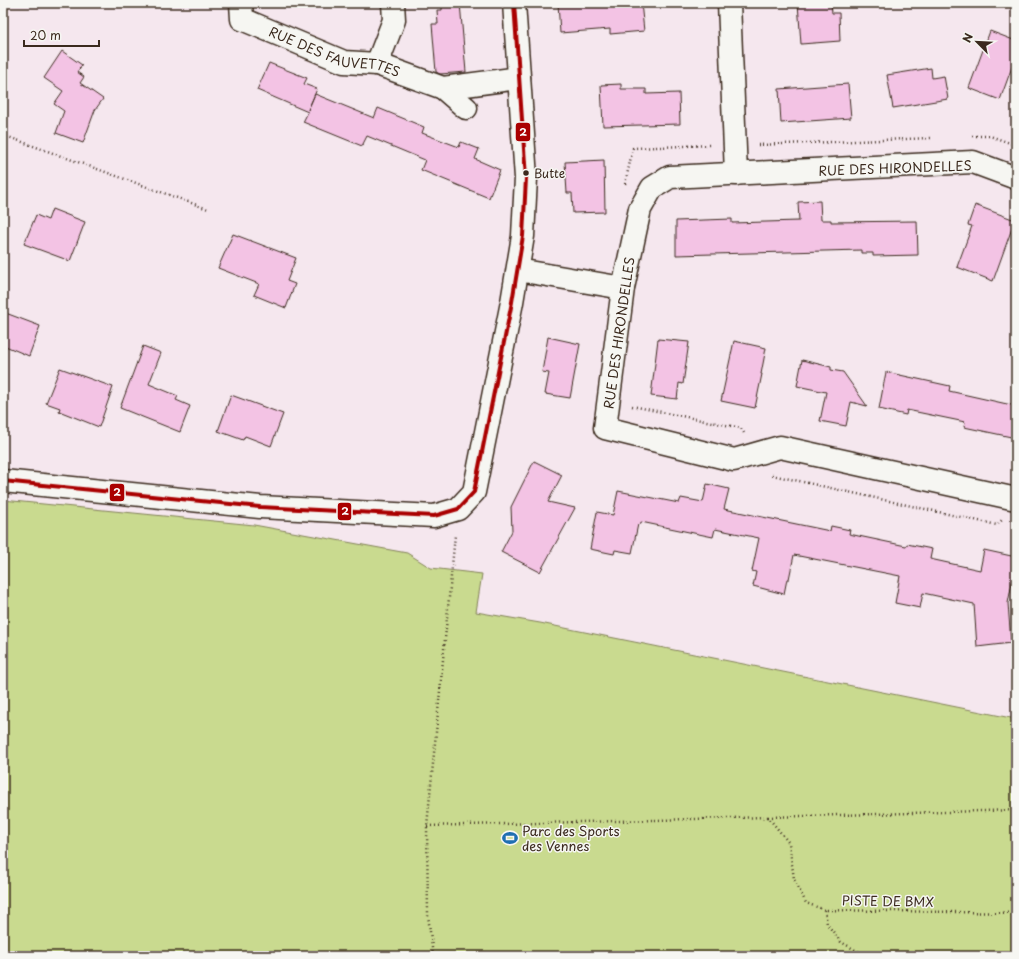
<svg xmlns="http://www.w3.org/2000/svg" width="1019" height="959" viewBox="0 0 1019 959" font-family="'Playpen Sans',sans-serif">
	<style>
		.green { fill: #c9da8f; stroke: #828256 }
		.building { fill: #f3c3e4; stroke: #3b2a1e }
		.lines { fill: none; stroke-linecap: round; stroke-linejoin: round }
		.street-casing { stroke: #3b2a1e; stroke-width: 25 }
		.path { stroke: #3b2a1e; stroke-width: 2.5; stroke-dasharray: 1 3; stroke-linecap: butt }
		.street { stroke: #f6f6f2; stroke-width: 22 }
		.bus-1-casing { stroke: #f6f6f2; stroke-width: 7 }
		.bus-1 { stroke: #a00; stroke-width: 4 }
		.bus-dot { fill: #3b2a1e; stroke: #f6f6f2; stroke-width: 1.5 }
		.labels { text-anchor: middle; stroke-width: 3; stroke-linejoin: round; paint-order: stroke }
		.bus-label { font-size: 12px; fill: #3b2a1e; stroke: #f6f6f2; text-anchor: start }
		.street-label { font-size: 13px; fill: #3b2a1e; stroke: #f6f6f2 }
		.poi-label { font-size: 13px; fill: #3b2a1e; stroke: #f6f6f2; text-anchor: start }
		.line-badge { stroke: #f6f6f2; stroke-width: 1.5 }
		.badge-label { font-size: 11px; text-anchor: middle; font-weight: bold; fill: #fff }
	</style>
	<rect width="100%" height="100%" fill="#f5e7ee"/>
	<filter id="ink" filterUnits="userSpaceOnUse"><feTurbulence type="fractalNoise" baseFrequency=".025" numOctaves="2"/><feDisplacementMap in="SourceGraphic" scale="8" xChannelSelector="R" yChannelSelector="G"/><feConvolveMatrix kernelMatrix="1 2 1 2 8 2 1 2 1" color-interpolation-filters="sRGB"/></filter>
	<g filter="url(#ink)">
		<path class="green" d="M 3,500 L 254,525 L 407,553 L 431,568 L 482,574 L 476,612 L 540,623 L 1016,719 L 1016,956 L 3,956 Z"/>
		<path class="building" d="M 442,3 L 460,3 L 466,72 L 440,74 L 436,72 L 432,24 L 438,24 L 437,10 L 442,10 Z
			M 558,3 L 582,3 L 582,6 L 617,3 L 641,3 L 644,31 L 610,34 L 610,29 L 560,33 Z
			M 798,3 L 831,3 L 832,13 L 839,13 L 840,41 L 801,44 Z
			M 990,31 L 1016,41 L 1016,56 L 1000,100 L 969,88 Z
			M 62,51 L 82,65 L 77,72 L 84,77 L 80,83 L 103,99 L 95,110 L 83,143 L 56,133 L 64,111 L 54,104 L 63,91 L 44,78 Z
			M 269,63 L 307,78 L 304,84 L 317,89 L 308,110 L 315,94 L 374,118 L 378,108 L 424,127 L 422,133 L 459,147 L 461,142 L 479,149 L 475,159 L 500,170 L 489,198 L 421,170 L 425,160 L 367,136 L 362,146 L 303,122 L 308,112 L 257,90 Z
			M 931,68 L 932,78 L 944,76 L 948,99 L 893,108 L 887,75 Z
			M 621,84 L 621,89 L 646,89 L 646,94 L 679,93 L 680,124 L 603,126 L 601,85 Z
			M 848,84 L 851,118 L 781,123 L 779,89 Z
			M 604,160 L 605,212 L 573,213 L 572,193 L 567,193 L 565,162 Z
			M 820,201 L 821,220 L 831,220 L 831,222 L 917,221 L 918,255 L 873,256 L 873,253 L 861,253 L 861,250 L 676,255 L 676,221 L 732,219 L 732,223 L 799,221 L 798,202 Z
			M 975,205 L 1015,220 L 993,281 L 957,267 L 972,226 L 968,225 Z
			M 52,209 L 85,222 L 70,261 L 24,244 L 36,215 L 48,220 Z
			M 233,234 L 296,258 L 287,281 L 295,284 L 286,308 L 254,295 L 259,284 L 218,268 Z
			M 3,312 L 40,326 L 29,356 L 3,345 Z
			M 548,337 L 580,344 L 570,398 L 545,394 L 549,373 L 542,372 Z
			M 658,339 L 689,342 L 683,384 L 679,383 L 677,399 L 651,396 Z
			M 734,341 L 766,348 L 761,374 L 762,374 L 755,408 L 721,401 Z
			M 143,346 L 161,353 L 149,384 L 178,396 L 176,400 L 190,406 L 180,432 L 120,408 Z
			M 802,360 L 831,367 L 831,370 L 843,372 L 867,406 L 851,402 L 846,426 L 820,421 L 826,392 L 797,386 Z
			M 60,368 L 113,387 L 99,427 L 59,411 L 60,408 L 46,403 Z
			M 886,372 L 950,386 L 949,391 L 1016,406 L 1016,438 L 964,427 L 965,422 L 907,410 L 906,415 L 879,409 Z
			M 231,395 L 283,414 L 271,446 L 245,436 L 243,440 L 218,431 Z
			M 534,461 L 562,475 L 548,502 L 575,508 L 540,572 L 501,552 L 512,531 L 511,507 Z
			M 707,484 L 729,489 L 724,509 L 830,531 L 831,526 L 850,530 L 849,534 L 906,546 L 907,544 L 932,549 L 930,559 L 980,570 L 984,550 L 1016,557 L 1016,563 L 1008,603 L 1011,643 L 977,647 L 974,604 L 923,593 L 920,608 L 895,603 L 900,576 L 794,555 L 789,579 L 787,579 L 784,594 L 753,586 L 756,572 L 752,571 L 759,538 L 715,529 L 713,537 L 641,522 L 640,525 L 638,524 L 632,553 L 615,550 L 614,554 L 590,549 L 597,512 L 613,515 L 618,491 L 679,503 L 681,498 L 703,502 Z"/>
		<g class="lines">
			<defs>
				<g id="street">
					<path id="s1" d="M 241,3 L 242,19 L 344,62 L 377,64 L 443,88 L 519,78"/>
					<path d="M 729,3 L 736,174"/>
					<path d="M 377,64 L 394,20 L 393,3"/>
					<path d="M 443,88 L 466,108"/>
					<path d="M 1016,178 L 973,162 L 670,177 L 652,188 L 640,209 L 623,288 L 605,428 L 734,460 L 780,447 L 1016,499"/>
					<path d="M 518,270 L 623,288"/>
					<path d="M 3,481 L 260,507 L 434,516 L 458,509 L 474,492 L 512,302 L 523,236 L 526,178 L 514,3"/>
				</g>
			</defs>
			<use href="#street" class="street-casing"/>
			<path class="path" d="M 3,135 L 208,209
				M 972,136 L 990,136 L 1016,145
				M 758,145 L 931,138
				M 625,184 L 633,148 L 711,145
				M 632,406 L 741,428 L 744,433
				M 772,475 L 997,525 L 1002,520
				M 768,817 L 1016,810
				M 427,826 L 768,817 L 789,843 L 794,879 L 806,903 L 825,910 L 1016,913
				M 825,910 L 827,924 L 841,942 L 866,956
				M 433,956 L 428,915 L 427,826 L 455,535"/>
			<use href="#street" class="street"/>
			<defs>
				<path id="bus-1" d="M 3,481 L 260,507 L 434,516 L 458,509
					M 458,509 L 474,492 L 512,302 L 523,236 L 526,178 L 514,3"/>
			</defs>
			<use href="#bus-1" class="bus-1-casing"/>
			<use href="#bus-1" class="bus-1"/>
		</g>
	</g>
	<defs>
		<symbol id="stadium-bare" viewBox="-9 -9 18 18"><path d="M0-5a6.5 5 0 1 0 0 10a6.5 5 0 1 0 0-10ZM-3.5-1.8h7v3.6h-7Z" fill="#1f6fb2" stroke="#f6f6f2" stroke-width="2.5" paint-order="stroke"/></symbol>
	</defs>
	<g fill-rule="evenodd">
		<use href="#stadium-bare" x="499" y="827" width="22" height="22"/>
	</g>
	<circle class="bus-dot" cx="526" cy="173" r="3.5"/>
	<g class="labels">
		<g class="bus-label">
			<text x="534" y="178">Butte</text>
		</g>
		<g class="street-label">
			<text dy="5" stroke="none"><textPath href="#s1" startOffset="115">RUE DES FAUVETTES</textPath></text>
			<text transform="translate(895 168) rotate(-2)" y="5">RUE DES HIRONDELLES</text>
			<text transform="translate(619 333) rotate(-82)" y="5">RUE DES HIRONDELLES</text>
			<text transform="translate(888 901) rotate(1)" y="5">PISTE DE BMX</text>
		</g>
		<g class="poi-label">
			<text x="522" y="836">Parc des Sports<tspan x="522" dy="15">des Vennes</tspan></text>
		</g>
	</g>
	<g class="line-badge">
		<rect x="515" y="122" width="16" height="20" rx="4" fill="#a00"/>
		<rect x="109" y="483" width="16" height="19" rx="4" fill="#a00"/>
		<rect x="337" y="502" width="15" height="19" rx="4" fill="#a00"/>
	</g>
	<g class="badge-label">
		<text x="523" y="136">2</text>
		<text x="117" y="496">2</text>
		<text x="345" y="515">2</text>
	</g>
	<rect width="1019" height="959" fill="none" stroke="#f6f6f2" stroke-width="16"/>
	<rect x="8" y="8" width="1003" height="943" fill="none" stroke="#3b2a1e" stroke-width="1.5" filter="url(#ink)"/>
	<g transform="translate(977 42) rotate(294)" stroke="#f6f6f2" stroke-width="3" paint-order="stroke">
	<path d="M0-3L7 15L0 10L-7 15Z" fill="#3b2a1e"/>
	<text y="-6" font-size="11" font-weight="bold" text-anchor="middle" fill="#3b2a1e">N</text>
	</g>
	<path d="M24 40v6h75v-6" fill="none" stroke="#3b2a1e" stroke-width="2"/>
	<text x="30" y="40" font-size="12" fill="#3b2a1e" stroke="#f6f6f2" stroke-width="3" paint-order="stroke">20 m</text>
</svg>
